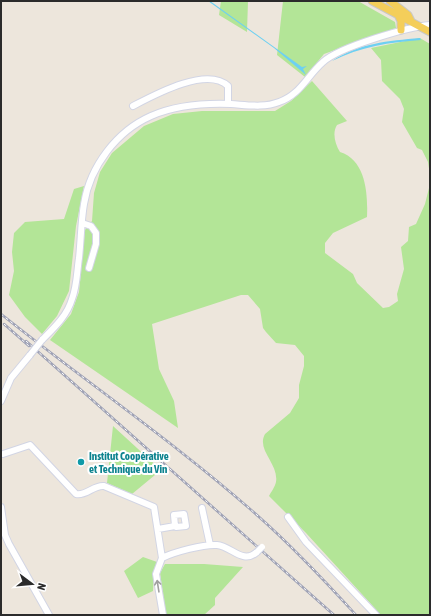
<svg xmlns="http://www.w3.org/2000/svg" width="431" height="616" viewBox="0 0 431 616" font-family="'Asap Condensed',sans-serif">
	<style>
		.green { fill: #b3e597 }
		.water { fill: #6dd0f2 }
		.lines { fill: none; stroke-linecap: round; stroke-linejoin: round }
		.minor-casing { stroke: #d2d5e4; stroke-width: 8 }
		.major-casing { stroke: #c8c8c8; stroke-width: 9 }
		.minor { stroke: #fff; stroke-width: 6 }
		.major { stroke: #f4ce5a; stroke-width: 7 }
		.rail-casing { stroke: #9fa2b5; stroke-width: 2.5 }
		.rail { stroke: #fff; stroke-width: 1; stroke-dasharray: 3; stroke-linecap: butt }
		.minor-bridge-casing { stroke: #d2d5e4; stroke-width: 8; stroke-linecap: butt }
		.minor-bridge { stroke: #fff; stroke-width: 6 }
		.oneway { stroke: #a0a0a0 }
		.culture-dot { fill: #0f9aa8; stroke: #fff; stroke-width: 1.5 }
		.labels { text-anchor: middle; stroke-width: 4; stroke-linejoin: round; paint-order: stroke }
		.culture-label { font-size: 11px; font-weight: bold; fill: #0d838f; stroke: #fff; text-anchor: start }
	</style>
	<rect width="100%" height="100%" fill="#ede6dc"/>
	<path class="green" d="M 221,1 L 248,1 L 247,32 L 219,15 Z
		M 283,1 L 358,1 L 395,22 L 396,28 L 324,54 L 305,77 L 277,55 Z
		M 420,38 L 430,44 L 430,175 L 428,162 L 422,150 L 417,148 L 402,122 L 404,109 L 400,99 L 382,81 L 381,60 L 371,48 Z
		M 312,81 L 347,121 L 337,125 C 332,133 335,144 340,152 C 366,160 368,194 367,217 L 333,233 L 325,243 L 325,253 L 353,274 L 357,283 L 383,308 L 389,307 L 398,301 L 397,294 L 404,269 L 401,247 L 408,241 L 409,227 L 416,224 L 425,204 L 430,184 L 430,615 L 381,615 L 306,533 L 269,496 C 271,492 275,487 276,482 C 279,464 256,450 265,434 L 290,413 L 299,398 L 299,385 L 304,366 L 304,356 L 295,345 L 276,343 L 266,332 L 263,328 L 260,309 L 248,295 L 241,295 L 152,324 L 159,369 L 174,401 L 178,428 L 50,340 L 71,314 L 79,292 L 85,230 L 92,221 L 94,193 L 100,172 L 112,153 L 144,126 L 173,114 L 202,111 L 275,111 L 291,101 Z
		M 84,186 L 76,226 L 69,291 L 57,316 L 42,334 L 25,317 L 9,295 L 14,271 L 12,252 L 14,233 L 25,222 L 64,219 L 74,189 Z
		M 113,426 L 161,470 L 132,494 L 107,483 Z
		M 143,557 L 157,562 L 154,572 L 153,591 L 138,598 L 124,571 Z
		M 165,564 L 204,564 L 243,567 L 215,598 L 215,605 L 204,615 L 166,615 L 160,573 Z"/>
	<path class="water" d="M 208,1 L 210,1 L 302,67 L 307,66 L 303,69 L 306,75 L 274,48 Z
		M 420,38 L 421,40 C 390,42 360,47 332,61 C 359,43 388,41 420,38 Z"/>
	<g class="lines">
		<defs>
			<path id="minor" d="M 133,106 C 154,95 207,66 228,86 L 228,104
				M 82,223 L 91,226 L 96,233 L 96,244 L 89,268
				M 42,340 C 54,328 67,316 72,299 C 77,286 77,271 79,258 C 81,240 81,221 84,204 C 90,166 117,131 151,116 C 176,105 204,103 231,104 C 247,105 264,108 279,102 C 300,95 307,76 323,62 C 339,47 408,27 430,25
				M 1,401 L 11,378 L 30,355
				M 3,454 L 30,445 L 76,494 C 87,496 93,485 104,486 L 154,507 L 162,558 L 156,574 L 163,615
				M 1,507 L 5,535 L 9,544 L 49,615
				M 202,508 L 210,545
				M 288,517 L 306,542 L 376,615
				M 158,529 L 175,526 L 174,515 L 184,514 L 186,526 L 176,527 L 175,526
				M 162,558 C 174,552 204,544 217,545 C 231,546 243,565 257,552"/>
			<path id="major" d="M 372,1 L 430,32
				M 390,1 L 408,15 L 411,21
				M 398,15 L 401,21 L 401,30"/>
		</defs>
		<use href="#minor" class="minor-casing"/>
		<use href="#major" class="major-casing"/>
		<use href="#minor" class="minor"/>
		<use href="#major" class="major"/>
		<defs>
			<path id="rail" d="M 1,314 C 86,382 177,444 258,516 C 293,547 325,581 356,615
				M 4,324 L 29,346
				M 26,341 L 334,615"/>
		</defs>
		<use href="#rail" class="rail-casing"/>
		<use href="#rail" class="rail"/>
		<defs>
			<path id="minor-bridge" d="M 30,355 L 42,340
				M 257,552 L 262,547"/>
		</defs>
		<use href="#minor-bridge" class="minor-bridge-casing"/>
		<use href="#minor-bridge" class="minor-bridge"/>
	</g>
	<defs><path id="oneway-shaft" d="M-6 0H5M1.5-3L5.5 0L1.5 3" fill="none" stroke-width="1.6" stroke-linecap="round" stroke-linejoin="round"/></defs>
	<use class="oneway" href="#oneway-shaft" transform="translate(158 586) rotate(-99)"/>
	<circle class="culture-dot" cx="81" cy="462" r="4"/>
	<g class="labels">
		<g class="culture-label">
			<text x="89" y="460">Institut Coopérative<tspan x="89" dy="13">et Technique du Vin</tspan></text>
		</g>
	</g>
	<rect width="431" height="616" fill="none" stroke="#2b2b2b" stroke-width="4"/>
	<g transform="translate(32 584) rotate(106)" stroke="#ffffff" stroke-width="3" paint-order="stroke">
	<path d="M0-3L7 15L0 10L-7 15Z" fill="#2b2b2b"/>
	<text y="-6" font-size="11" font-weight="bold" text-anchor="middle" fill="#2b2b2b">N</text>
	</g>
</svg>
